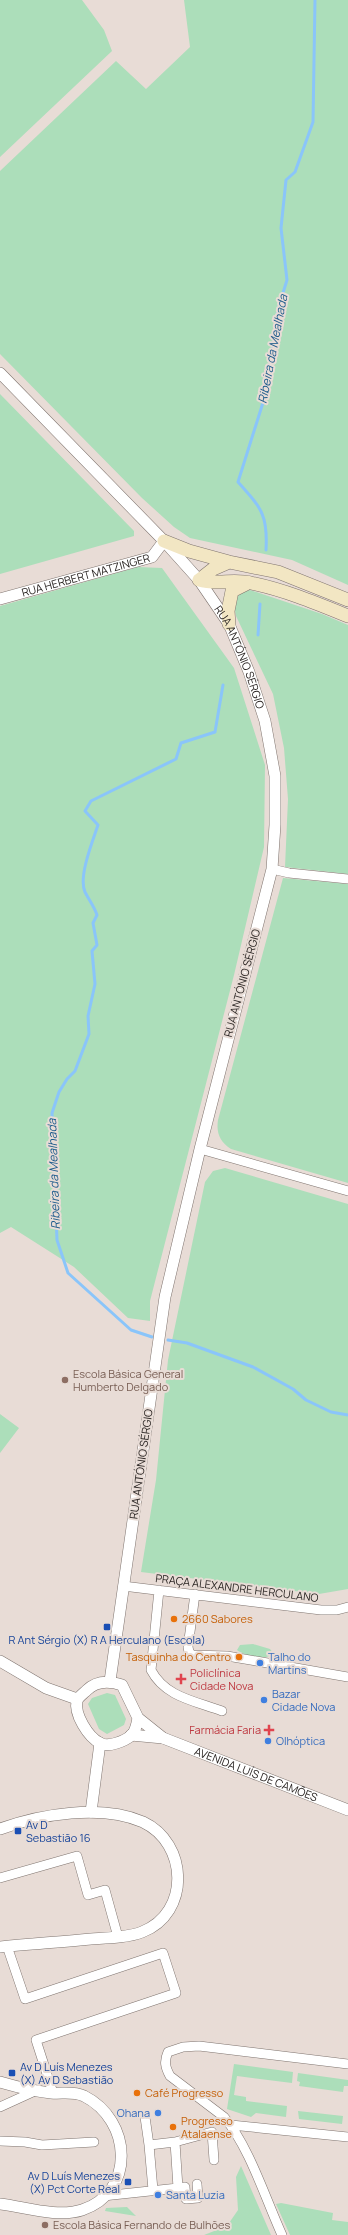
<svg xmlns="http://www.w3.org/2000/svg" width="348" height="2235" viewBox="0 0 348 2235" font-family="Manrope,sans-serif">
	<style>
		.green { fill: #acdeba }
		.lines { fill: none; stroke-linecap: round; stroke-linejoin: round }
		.stream { stroke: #8ac5fa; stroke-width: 3 }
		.minor-casing { stroke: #7f746f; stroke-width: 10 }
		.tertiary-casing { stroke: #7f746f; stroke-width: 12 }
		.secondary-casing { stroke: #7f746f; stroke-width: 14 }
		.minor { stroke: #fff; stroke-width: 9 }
		.tertiary { stroke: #fff; stroke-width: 11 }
		.secondary { stroke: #f2e6c3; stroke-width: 13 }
		.education-dot { fill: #8d6e63; stroke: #e8dcd6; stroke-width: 1.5 }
		.food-dot { fill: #e8710a; stroke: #e8dcd6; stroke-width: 1.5 }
		.transit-dot { fill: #1a4fb4; stroke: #e8dcd6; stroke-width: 1.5 }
		.shop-dot { fill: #3f7fe0; stroke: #e8dcd6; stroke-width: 1.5 }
		.health-dot { fill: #e0444e; stroke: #e8dcd6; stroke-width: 1.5 }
		.labels { text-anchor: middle; stroke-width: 4; stroke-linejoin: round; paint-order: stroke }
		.street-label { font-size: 11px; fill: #2a2523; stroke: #e8dcd6 }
		.education-label { font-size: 11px; fill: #785e54; stroke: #e8dcd6; text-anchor: start }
		.food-label { font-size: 11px; fill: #c56008; stroke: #e8dcd6; text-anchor: start }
		.transit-label { font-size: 11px; fill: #164399; stroke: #e8dcd6; text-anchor: start }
		.shop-label { font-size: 11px; fill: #366cbe; stroke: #e8dcd6; text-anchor: start }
		.health-label { font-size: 11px; fill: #be3a42; stroke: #e8dcd6; text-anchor: start }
		.water-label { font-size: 12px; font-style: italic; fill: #1c5b8c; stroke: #e8dcd6 }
	</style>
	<rect width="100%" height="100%" fill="#e8dcd6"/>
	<path class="green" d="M 0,0 L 82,0 L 104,30 L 112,51 L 0,157 Z
		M 184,0 L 348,0 L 348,585 L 292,560 L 190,538 L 174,527 L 142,498 L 0,354 L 0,171 L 116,61 L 146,89 L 190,47 Z
		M 0,394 L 134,531 L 134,536 L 0,574 Z
		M 138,567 L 162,568 L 234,668 L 265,765 L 264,847 L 234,975 L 150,1301 L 150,1321 L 128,1318 L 74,1267 L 11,1227 L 0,1233 L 0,606 Z
		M 250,590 L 322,614 L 348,625 L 348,874 L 285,867 L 288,799 L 284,748 L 273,694 L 236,616 C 233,602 235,593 250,590 Z
		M 283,878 L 348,884 L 348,1183 L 231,1149 C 220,1142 216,1133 218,1120 Z
		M 225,1168 L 348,1204 L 348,1589 L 319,1594 L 141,1572 L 156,1480 L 168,1360 L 205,1182 L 213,1171 Z
		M 0,1414 L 19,1428 L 0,1453 Z
		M 253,1644 L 270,1649 L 273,1653 C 266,1662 245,1656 237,1650 L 240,1645 Z
		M 107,1693 L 115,1695 L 126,1719 L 124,1725 L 107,1734 L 99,1729 L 88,1704 L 92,1698 Z
		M 234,2064 L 293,2072 L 292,2083 L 237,2076 L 234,2095 L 246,2097 L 246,2101 L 287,2106 L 286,2117 L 256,2113 L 251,2117 L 227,2109 Z
		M 298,2073 L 348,2080 L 348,2086 L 344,2086 L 343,2092 L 299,2086 L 300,2082 L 297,2081 Z
		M 298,2111 L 343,2116 L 342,2124 L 299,2119 Z
		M 241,2166 L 271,2235 L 204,2235 L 227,2226 L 238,2210 L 236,2177 Z
		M 281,2203 L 333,2213 L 332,2220 L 348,2222 L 348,2235 L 290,2235 L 276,2204 Z
		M 127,2207 L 136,2216 L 105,2211 L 106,2208 Z"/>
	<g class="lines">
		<path class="stream" d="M 266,550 C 268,514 261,508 238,482 L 266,393 L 278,309 L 287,280 L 281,228 L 286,180 L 295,172 L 313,122 L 315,0
			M 258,635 L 260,604
			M 152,1337 L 131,1330 L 68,1273 L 57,1240 L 52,1113 L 59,1092 L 67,1079 L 75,1071 L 89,1034 L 88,1016 L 95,984 L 92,951 L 97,945 L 93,923 L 97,915 C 94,906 89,900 85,892 C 78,877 93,840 98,825 L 85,811 L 91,801 L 176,759 L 181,743 L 215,732 L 223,685
			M 168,1340 L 187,1343 L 253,1367 L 293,1389 L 306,1400 L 331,1412 L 348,1415"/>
		<defs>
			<path id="minor" d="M 272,869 L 289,873 L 348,879
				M 200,1149 L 348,1191
				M 123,1586 L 321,1610 L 337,1610 L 348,1607
				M 159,1590 L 151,1670 C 165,1697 195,1701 222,1711
				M 195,1594 L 188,1647 L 189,1652 L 192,1655 L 227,1656 L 348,1677
				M 0,1878 L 77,1856 L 88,1895 L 105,1890 L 118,1937
				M 7,1946 L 25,1999 L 163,1953 L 176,1993 L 36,2040 L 53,2093
				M 0,2107 L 35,2091
				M 145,2117 L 149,2145
				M 231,2125 L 348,2137
				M 0,2141 L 25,2142 L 42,2145 L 94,2142
				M 175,2142 L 212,2132 L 214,2160
				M 178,2188 L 185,2187 L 186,2199 L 198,2198 L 197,2184
				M 103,2196 L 178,2188 L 175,2142 L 149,2145 L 153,2190
				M 282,2235 C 266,2200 249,2146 224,2117 L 170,2076 C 165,2067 164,2061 168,2052 L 183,2047 L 199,2046 L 348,2064"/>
			<g id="tertiary">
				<path id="s1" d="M 0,373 L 164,541 L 199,580 L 229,624 L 249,672 L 265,721 L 275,776 L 275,825 L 272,869 L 200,1149 L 165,1297 L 110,1681"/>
				<path id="s2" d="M 0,599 L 152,557 L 164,541"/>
				<path d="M 0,1661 L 46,1688 L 77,1699"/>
				<path d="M 138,1718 C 137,1724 136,1730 132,1735 C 125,1741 108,1748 100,1743 C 88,1737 74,1714 77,1701 C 78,1697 84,1693 87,1690 C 97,1680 110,1681 122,1685 L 138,1718 L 163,1738"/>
				<path id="s3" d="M 131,1735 L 163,1738 L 348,1810"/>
				<path d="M 91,1812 L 100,1743"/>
				<path d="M 0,1829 C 41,1814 101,1804 143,1822 C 188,1843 191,1913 142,1932 C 126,1938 107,1938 91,1939 C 60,1942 30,1944 0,1947"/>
				<path d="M 0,2082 C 17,2087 33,2091 51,2093 C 62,2094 73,2091 84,2096 C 132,2120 136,2192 82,2210 C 57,2218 25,2207 0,2204"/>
			</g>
			<path id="secondary" d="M 164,541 L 189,551 L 229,562 L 278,572 L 348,600
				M 199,580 C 216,585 234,579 251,583 C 285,590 316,603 348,616
				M 199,580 L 213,569 L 229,562
				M 229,624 L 228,611 L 232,591 L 246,584"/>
		</defs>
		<use href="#minor" class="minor-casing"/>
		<use href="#tertiary" class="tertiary-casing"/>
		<use href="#secondary" class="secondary-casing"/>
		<use href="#minor" class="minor"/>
		<use href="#tertiary" class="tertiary"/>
		<use href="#secondary" class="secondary"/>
	</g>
	<g class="education-dot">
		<circle cx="65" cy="1380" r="4"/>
		<circle cx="45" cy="2225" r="4"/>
	</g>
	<g class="food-dot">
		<circle cx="174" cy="1619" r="4"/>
		<circle cx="239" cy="1657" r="4"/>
		<circle cx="137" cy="2093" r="4"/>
		<circle cx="173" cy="2127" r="4"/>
	</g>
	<g class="transit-dot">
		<rect x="103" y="1623" width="8" height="8" rx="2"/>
		<rect x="14" y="1827" width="8" height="8" rx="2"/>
		<rect x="8" y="2069" width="8" height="8" rx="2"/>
		<rect x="124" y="2178" width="8" height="8" rx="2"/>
	</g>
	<g class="shop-dot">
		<circle cx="260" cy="1663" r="4"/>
		<circle cx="264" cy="1700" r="4"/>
		<circle cx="268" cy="1741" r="4"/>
		<circle cx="158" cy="2113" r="4"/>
		<circle cx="158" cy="2195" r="4"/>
	</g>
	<g class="health-dot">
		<path d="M179 1673h4v4h4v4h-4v4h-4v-4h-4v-4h4z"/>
		<path d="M267 1724h4v4h4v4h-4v4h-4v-4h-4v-4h4z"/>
	</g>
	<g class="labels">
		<g class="street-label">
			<text dy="4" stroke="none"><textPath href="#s2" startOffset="89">RUA HERBERT MATZINGER</textPath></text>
			<text dy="4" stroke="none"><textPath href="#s1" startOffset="375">RUA ANTÓNIO SÉRGIO</textPath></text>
			<text transform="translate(242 983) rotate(-75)" y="4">RUA ANTÓNIO SÉRGIO</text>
			<text transform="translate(141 1464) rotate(-82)" y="4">RUA ANTÓNIO SÉRGIO</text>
			<text transform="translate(237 1588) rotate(7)" y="4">PRAÇA ALEXANDRE HERCULANO</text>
			<text dy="4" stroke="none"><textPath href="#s3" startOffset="132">AVENIDA LUÍS DE CAMÕES</textPath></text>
		</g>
		<g class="education-label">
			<text x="73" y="1378">Escola Básica General<tspan x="73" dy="13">Humberto Delgado</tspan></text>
			<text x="53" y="2229">Escola Básica Fernando de Bulhões</text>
		</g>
		<g class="food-label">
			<text x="182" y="1623">2660 Sabores</text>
			<text x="231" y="1661" text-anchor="end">Tasquinha do Centro</text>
			<text x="145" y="2097">Café Progresso</text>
			<text x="181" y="2125">Progresso<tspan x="181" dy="13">Atalaense</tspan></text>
		</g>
		<g class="transit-label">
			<text x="107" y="1644" text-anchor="middle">R Ant Sérgio (X) R A Herculano (Escola)</text>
			<text x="26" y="1829">Av D<tspan x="26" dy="13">Sebastião 16</tspan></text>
			<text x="20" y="2071">Av D Luís Menezes<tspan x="20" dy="13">(X) Av D Sebastião</tspan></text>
			<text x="120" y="2180" text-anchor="end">Av D Luís Menezes<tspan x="120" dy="13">(X) Pct Corte Real</tspan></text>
		</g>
		<g class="shop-label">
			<text x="268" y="1661">Talho do<tspan x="268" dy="13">Martins</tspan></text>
			<text x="272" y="1698">Bazar<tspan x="272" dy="13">Cidade Nova</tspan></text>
			<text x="276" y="1745">Olhóptica</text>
			<text x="150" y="2117" text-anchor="end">Ohana</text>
			<text x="166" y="2199">Santa Luzia</text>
		</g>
		<g class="health-label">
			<text x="190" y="1677">Policlínica<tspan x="190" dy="13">Cidade Nova</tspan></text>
			<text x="261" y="1734" text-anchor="end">Farmácia Faria</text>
		</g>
		<g class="water-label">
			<text transform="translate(273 349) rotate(-79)" y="4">Ribeira da Mealhada</text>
			<text transform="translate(54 1174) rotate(-92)" y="4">Ribeira da Mealhada</text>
		</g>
	</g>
</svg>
